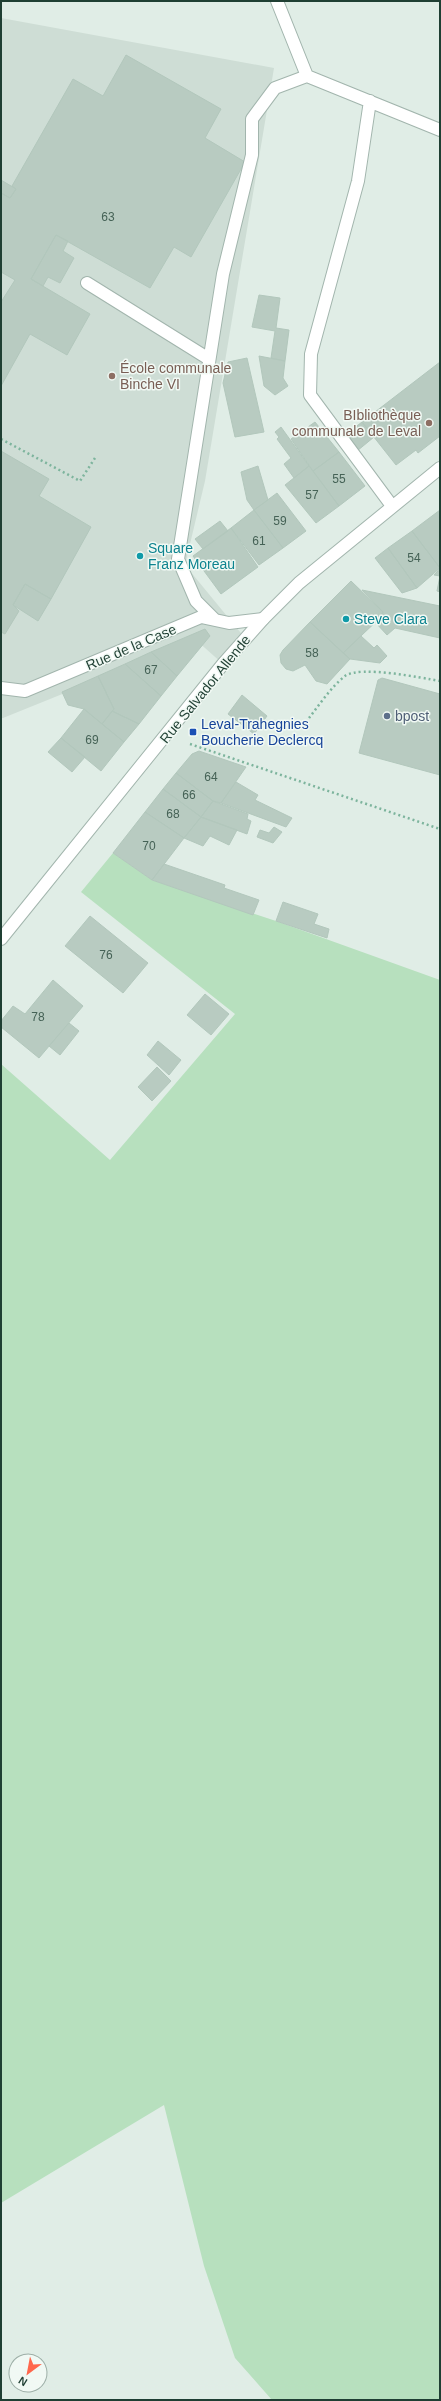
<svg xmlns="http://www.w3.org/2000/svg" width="441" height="2401" viewBox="0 0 441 2401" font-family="Helvetica,sans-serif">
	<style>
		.built { fill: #ceddd5 }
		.green { fill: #b7e0be }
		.building { fill: #b8cbc1; stroke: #b2c7bc }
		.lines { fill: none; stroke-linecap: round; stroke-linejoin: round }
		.minor-casing { stroke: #a2b5ad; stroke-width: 14 }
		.tertiary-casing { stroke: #a2b5ad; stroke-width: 14 }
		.path { stroke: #7db49d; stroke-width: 2.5; stroke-dasharray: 2 3; stroke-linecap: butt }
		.minor { stroke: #fff; stroke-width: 12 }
		.tertiary { stroke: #fff; stroke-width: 12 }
		.education-dot { fill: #8d6e63; stroke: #f1f9f4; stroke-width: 1.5 }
		.culture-dot { fill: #0f9aa8; stroke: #f1f9f4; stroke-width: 1.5 }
		.service-dot { fill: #5c6f8a; stroke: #f1f9f4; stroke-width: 1.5 }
		.transit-dot { fill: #1a4fb4; stroke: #f1f9f4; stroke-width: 1.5 }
		.labels { text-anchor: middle; stroke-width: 3; stroke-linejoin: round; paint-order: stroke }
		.number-label { font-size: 12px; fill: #456256 }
		.education-label { font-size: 14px; fill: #785e54; stroke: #f1f9f4; text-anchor: start }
		.culture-label { font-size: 14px; fill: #0d838f; stroke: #f1f9f4; text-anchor: start }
		.street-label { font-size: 14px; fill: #1f3f33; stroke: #f1f9f4 }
		.service-label { font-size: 14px; fill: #4e5e75; stroke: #f1f9f4; text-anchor: start }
		.transit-label { font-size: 14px; fill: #164399; stroke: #f1f9f4; text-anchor: start }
	</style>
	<rect width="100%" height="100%" fill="#e0ede6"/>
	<path class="built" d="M 1,18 L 274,68 L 205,481 L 185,565 L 245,638 L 223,664 L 196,640 L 3,718 L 1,718 Z"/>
	<path class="green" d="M 113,853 L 152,880 L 276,921 L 440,980 L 440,2400 L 272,2400 L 235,2358 L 204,2266 L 164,2105 L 1,2203 L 1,1064 L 110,1160 L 235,1014 L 81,892 Z"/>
	<path class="building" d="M 126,55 L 221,109 L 205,138 L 245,162 L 191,257 L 174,247 L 150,288 L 56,235 L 31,279 L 90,314 L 67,355 L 30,334 L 1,386 L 1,302 L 15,280 L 1,272 L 1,193 L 10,198 L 16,189 L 12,186 L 73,79 L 103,96 Z
		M 1,180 L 16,189 L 10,198 L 1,193 Z
		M 56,235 L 68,241 L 63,251 L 74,258 L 60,283 L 48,277 L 43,286 L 31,279 Z
		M 259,295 L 280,298 L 276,328 L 289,330 L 285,361 L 271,358 L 275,331 L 252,327 Z
		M 259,356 L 285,361 L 283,378 L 288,386 L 275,395 L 264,386 Z
		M 247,358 L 264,432 L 235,437 L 223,383 L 228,362 Z
		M 440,362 L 440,436 L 418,453 L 416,450 L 396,465 L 362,422 Z
		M 315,422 L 339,452 L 313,471 L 291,439 Z
		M 362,422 L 374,437 L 357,451 L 345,435 Z
		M 281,427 L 309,466 L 294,478 L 284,464 L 291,458 L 277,439 L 279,437 L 275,432 Z
		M 1,451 L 49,479 L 39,496 L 91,527 L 51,599 L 25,584 L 13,605 L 19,611 L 5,634 L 1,632 Z
		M 339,452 L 365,486 L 339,506 L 313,471 Z
		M 258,466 L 268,500 L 254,510 L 247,500 L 241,472 Z
		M 309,466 L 339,506 L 316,523 L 285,485 Z
		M 277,493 L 306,531 L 283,548 L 254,510 Z
		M 254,510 L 283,548 L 259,565 L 231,528 Z
		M 440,510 L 440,568 L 412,531 Z
		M 220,521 L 228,531 L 203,549 L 195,539 Z
		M 231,528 L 258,567 L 221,594 L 193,556 Z
		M 412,531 L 440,568 L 417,588 L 388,548 Z
		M 388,548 L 417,588 L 402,593 L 375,558 Z
		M 440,570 L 440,576 L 434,575 L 438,571 Z
		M 440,576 L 440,592 L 437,591 Z
		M 351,581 L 383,612 L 382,616 L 343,653 L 310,622 Z
		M 25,584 L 51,599 L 38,621 L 13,605 Z
		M 362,590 L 440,606 L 440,638 L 395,628 L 387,635 L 375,622 L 383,612 Z
		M 310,622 L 350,659 L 327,684 L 316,681 L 305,665 L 293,671 L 286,669 L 281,663 L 280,655 L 283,650 Z
		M 205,629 L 210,636 L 177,676 L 151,652 Z
		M 361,636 L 374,648 L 377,645 L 387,656 L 380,663 L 350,659 L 343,653 Z
		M 151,652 L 177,676 L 161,696 L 125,664 Z
		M 125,664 L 161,696 L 139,724 L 112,711 L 114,709 L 98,676 Z
		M 98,676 L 114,709 L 102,724 L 84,709 L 68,705 L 62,692 Z
		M 382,678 L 440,694 L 440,775 L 359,753 L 378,680 Z
		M 242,695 L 267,716 L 254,734 L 228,714 Z
		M 84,709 L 124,742 L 101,771 L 61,738 Z
		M 112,711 L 139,724 L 124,742 L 102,724 Z
		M 61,738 L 85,757 L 72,772 L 48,752 Z
		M 199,751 L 246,767 L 221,803 L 213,801 L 176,773 L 192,754 Z
		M 176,773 L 213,801 L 201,817 L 163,789 Z
		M 236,782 L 258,795 L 255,800 L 292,818 L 286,827 L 221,803 Z
		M 163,789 L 201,817 L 184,838 L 145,812 Z
		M 213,801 L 248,814 L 247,819 L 251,821 L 247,834 L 201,817 Z
		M 145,812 L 184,838 L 152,880 L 113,853 Z
		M 201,817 L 237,830 L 229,845 L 210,836 L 203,846 L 184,838 Z
		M 274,827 L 282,832 L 273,843 L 257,837 L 260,830 L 269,833 Z
		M 164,864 L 225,885 L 224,888 L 259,900 L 253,915 L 152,880 Z
		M 283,902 L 318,914 L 314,924 L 329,929 L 327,938 L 276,921 Z
		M 90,916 L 148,963 L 123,993 L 65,946 Z
		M 53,980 L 83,1006 L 39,1058 L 1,1027 L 1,1021 L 13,1006 L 25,1014 Z
		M 205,994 L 229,1014 L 211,1035 L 187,1015 Z
		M 69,1023 L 79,1031 L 60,1055 L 49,1046 Z
		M 158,1041 L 181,1060 L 169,1075 L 147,1055 Z
		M 157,1067 L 171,1081 L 152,1101 L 138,1087 Z"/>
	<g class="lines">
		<defs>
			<path id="minor" d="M 307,76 L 440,130
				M 370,101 L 358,181 L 311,354 L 310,395 L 392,506
				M 87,283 L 209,359
				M 215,620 L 196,601 L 178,559 L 223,274 L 252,155 L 252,119 L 275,88 L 307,76 L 277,1
				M 1,688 L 25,691 L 201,617 L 229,623 L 263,619"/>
			<path id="tertiary" d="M 1,939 L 223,664 L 263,619 L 299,583 L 440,468"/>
		</defs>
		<use href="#minor" class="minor-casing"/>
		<use href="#tertiary" class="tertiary-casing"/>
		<path class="path" d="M 1,439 L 80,481 L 95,458
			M 309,718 C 320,704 331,687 345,676 C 360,665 422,678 440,681
			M 190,744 L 440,829"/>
		<use href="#minor" class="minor"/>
		<use href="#tertiary" class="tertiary"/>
	</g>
	<g class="education-dot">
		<circle cx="112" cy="376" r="4"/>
		<circle cx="429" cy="423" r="4"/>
	</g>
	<g class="culture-dot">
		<circle cx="140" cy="556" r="4"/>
		<circle cx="346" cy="619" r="4"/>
	</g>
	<circle class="service-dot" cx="387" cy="716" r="4"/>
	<rect class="transit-dot" x="189" y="728" width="8" height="8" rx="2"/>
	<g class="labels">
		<g class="number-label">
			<text x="108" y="221">63</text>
			<text x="339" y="483">55</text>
			<text x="312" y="499">57</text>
			<text x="280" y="525">59</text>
			<text x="259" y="545">61</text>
			<text x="414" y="562">54</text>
			<text x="312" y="657">58</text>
			<text x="151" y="674">67</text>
			<text x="92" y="744">69</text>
			<text x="211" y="781">64</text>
			<text x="189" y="799">66</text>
			<text x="173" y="818">68</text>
			<text x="149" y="850">70</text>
			<text x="106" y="959">76</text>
			<text x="38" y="1021">78</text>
		</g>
		<g class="education-label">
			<text x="120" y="373">École communale<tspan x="120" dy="16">Binche VI</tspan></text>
			<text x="421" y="420" text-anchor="end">BIbliothèque<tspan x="421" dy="16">communale de Leval</tspan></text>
		</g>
		<g class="culture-label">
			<text x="148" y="553">Square<tspan x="148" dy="16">Franz Moreau</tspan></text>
			<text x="354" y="624">Steve Clara</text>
		</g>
		<g class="street-label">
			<text transform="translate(131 647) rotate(-23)" y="5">Rue de la Case</text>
			<text transform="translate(205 689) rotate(-51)" y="5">Rue Salvador Allende</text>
		</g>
		<g class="service-label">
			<text x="395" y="721">bpost</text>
		</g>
		<g class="transit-label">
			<text x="201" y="729">Leval-Trahegnies<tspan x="201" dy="16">Boucherie Declercq</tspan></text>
		</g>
	</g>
	<rect width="441" height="2401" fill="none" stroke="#1f3f33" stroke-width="4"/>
	<g transform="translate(28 2373) rotate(212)"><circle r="19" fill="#f1f9f4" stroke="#9dafa7"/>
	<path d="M0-3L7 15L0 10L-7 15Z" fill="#ff674c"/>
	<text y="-6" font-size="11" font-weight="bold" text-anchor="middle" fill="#1f3f33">N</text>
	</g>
</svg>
